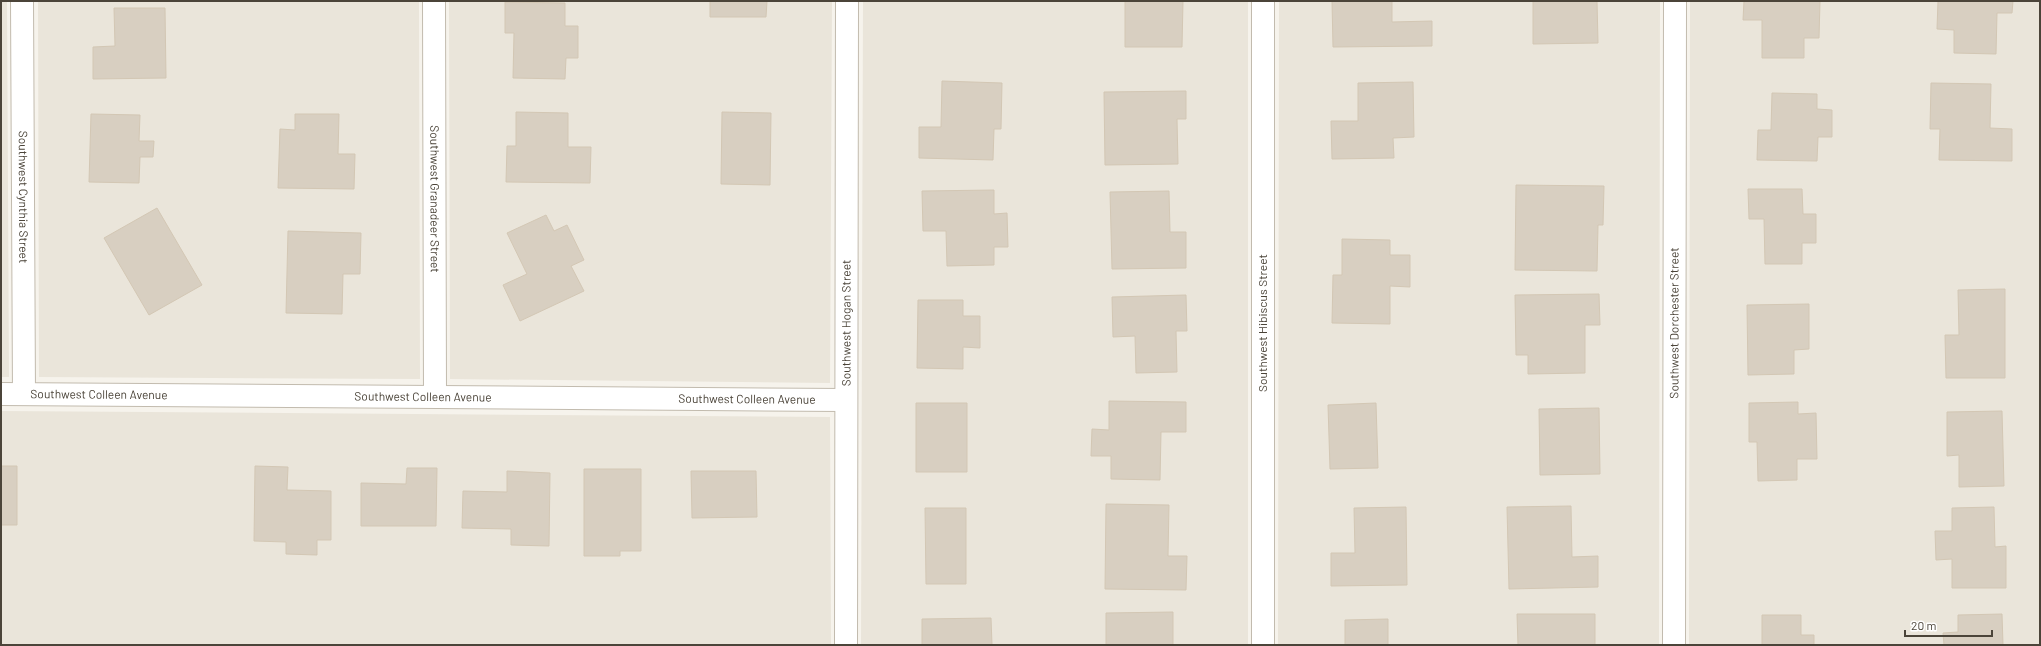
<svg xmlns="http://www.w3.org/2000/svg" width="2041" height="646" viewBox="0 0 2041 646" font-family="Barlow,sans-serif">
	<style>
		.residential { fill: #eae5da }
		.building { fill: #d8cfc1; stroke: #d3c7b4 }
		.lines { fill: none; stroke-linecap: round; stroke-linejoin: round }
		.street-casing { stroke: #c2bbae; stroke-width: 24 }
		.street { stroke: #fff; stroke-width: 22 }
		.labels { text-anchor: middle; stroke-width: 3; stroke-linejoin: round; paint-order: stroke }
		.street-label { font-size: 12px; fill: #4b4439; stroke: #fff }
	</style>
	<rect width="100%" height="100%" fill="#f6f3ec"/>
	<path class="residential" d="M 1,1 L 7,1 L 9,377 L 1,377 Z
		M 38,1 L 419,1 L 420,379 L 39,377 Z
		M 449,1 L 832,1 L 830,383 L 450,379 Z
		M 863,1 L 1248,1 L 1248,645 L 861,645 Z
		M 1279,1 L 1660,1 L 1659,645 L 1278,645 Z
		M 1690,1 L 2040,1 L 2040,645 L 1689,645 Z
		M 1,411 L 830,417 L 831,645 L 1,645 Z"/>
	<path class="building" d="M 710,1 L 767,1 L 766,17 L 710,17 Z
		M 1125,1 L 1183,1 L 1182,47 L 1125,47 Z
		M 1332,1 L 1392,1 L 1392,22 L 1432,21 L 1432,46 L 1333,47 Z
		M 1533,1 L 1597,1 L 1598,43 L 1533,44 Z
		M 1744,1 L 1820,1 L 1819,38 L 1804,38 L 1804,58 L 1762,58 L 1762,20 L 1743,20 Z
		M 1938,1 L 2013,1 L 2012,13 L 1997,13 L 1996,54 L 1954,53 L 1954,30 L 1937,29 Z
		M 505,2 L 565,3 L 565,26 L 578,26 L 578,58 L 566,58 L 565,79 L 513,78 L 514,33 L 505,33 Z
		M 114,8 L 165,8 L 166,78 L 93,79 L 93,47 L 115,46 Z
		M 942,81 L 1002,83 L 1001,129 L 994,129 L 993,160 L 919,158 L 919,127 L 941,127 Z
		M 1413,82 L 1414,137 L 1393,138 L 1394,158 L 1332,159 L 1331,121 L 1358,121 L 1358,83 Z
		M 1931,83 L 1991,84 L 1990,128 L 2012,129 L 2012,161 L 1939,160 L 1940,129 L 1930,129 Z
		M 1186,91 L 1186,119 L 1177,119 L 1178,164 L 1105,165 L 1104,92 Z
		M 1772,93 L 1817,94 L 1817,109 L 1832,110 L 1832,137 L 1818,137 L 1817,161 L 1757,160 L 1758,130 L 1771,130 Z
		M 516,112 L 568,113 L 568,147 L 591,147 L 590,183 L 506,182 L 507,146 L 516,146 Z
		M 722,112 L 771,113 L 770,185 L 721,184 Z
		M 91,114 L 140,115 L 139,141 L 154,141 L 153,157 L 140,157 L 139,183 L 89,182 Z
		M 295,114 L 339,114 L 338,154 L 355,154 L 354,189 L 278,188 L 280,129 L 295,130 Z
		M 1516,185 L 1604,186 L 1603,225 L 1598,225 L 1597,271 L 1515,270 Z
		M 1748,189 L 1802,189 L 1803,214 L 1816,214 L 1816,243 L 1802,243 L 1802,264 L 1765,264 L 1764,219 L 1749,219 Z
		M 994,190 L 994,214 L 1007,213 L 1008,247 L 994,247 L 994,265 L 947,266 L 946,231 L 923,231 L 922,191 Z
		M 1169,191 L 1170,232 L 1186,232 L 1186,268 L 1112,269 L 1110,192 Z
		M 157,208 L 202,285 L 149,315 L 104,238 Z
		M 546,215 L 554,231 L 567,225 L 584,260 L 571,266 L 584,291 L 520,321 L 503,285 L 527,274 L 507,233 Z
		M 288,231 L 361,233 L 360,274 L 343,274 L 342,314 L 286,313 Z
		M 1342,239 L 1390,240 L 1390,255 L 1410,255 L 1410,287 L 1390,286 L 1390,324 L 1332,323 L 1333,275 L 1342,275 Z
		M 2005,289 L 2005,378 L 1946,378 L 1945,335 L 1959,335 L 1958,290 Z
		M 1599,294 L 1600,325 L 1585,325 L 1585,373 L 1528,374 L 1528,355 L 1516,355 L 1515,295 Z
		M 1186,295 L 1187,331 L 1176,331 L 1177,372 L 1136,373 L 1135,336 L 1113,337 L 1112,297 Z
		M 918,300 L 963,300 L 963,316 L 980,316 L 980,348 L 963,347 L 963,369 L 917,368 Z
		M 1809,304 L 1809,349 L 1794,350 L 1794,374 L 1748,375 L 1747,305 Z
		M 1109,401 L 1186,402 L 1186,432 L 1161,432 L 1160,480 L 1111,479 L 1111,456 L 1091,456 L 1092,429 L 1109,430 Z
		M 1798,402 L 1798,414 L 1816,413 L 1817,459 L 1797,459 L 1797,480 L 1758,481 L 1757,442 L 1749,442 L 1749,403 Z
		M 916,403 L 967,403 L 967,472 L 916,472 Z
		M 1376,403 L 1378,468 L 1330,469 L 1328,405 Z
		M 1599,408 L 1600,474 L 1540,475 L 1539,409 Z
		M 2002,411 L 2004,486 L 1959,487 L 1959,455 L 1947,456 L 1947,412 Z
		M 1,466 L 17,466 L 17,525 L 1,525 Z
		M 255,466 L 288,467 L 287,490 L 331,491 L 331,540 L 317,540 L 317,555 L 286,554 L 286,542 L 254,541 Z
		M 407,468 L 437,468 L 436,526 L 361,526 L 361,483 L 406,484 Z
		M 584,469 L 641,469 L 641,551 L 620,551 L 620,556 L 584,556 Z
		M 507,471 L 550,473 L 549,546 L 511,545 L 511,529 L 462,528 L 463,491 L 507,492 Z
		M 691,471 L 756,471 L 757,517 L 692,518 Z
		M 1106,504 L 1169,505 L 1168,556 L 1187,556 L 1186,590 L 1105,589 Z
		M 1571,506 L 1572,557 L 1598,556 L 1598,587 L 1509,589 L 1507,507 Z
		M 1406,507 L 1407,585 L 1331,586 L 1331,553 L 1355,553 L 1354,508 Z
		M 1994,507 L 1995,547 L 2006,546 L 2006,588 L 1952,588 L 1952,559 L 1936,560 L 1935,531 L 1952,531 L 1952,508 Z
		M 925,508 L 966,508 L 966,584 L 926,584 Z
		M 1173,612 L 1173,645 L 1106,645 L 1106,613 Z
		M 1517,614 L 1595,614 L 1595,645 L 1518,645 Z
		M 2002,614 L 2003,645 L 1944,645 L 1943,633 L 1958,632 L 1958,615 Z
		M 1762,615 L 1801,615 L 1801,635 L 1814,635 L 1814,645 L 1762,645 Z
		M 991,618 L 992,645 L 922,645 L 922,619 Z
		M 1388,619 L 1388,645 L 1345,645 L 1345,620 Z"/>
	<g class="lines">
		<defs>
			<g id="street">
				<path id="s1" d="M 22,1 L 24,394"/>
				<path id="s2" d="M 434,1 L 435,396"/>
				<path id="s3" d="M 1,394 L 845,400"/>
				<path id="s4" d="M 846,645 L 847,1"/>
				<path d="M 1263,645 L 1263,1"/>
				<path id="s5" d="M 1674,645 L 1675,1"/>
			</g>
		</defs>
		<use href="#street" class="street-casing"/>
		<use href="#street" class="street"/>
	</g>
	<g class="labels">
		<g class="street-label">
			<text dy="4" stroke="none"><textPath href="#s1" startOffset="196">Southwest Cynthia Street</textPath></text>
			<text dy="4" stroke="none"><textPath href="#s2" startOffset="198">Southwest Granadeer Street</textPath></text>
			<text dy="4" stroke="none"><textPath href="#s4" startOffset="322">Southwest Hogan Street</textPath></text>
			<text transform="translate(1263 323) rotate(-90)" y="4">Southwest Hibiscus Street</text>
			<text dy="4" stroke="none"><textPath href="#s5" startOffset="322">Southwest Dorchester Street</textPath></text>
			<text dy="4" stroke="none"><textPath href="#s3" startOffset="98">Southwest Colleen Avenue</textPath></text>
			<text dy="4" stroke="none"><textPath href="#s3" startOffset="422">Southwest Colleen Avenue</textPath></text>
			<text dy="4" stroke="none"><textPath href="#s3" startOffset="746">Southwest Colleen Avenue</textPath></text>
		</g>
	</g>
	<rect width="2041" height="646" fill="none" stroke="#4b4439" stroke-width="4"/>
	<path d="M1905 630v6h87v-6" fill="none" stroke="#4b4439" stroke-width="2"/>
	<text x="1911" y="630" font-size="12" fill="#4b4439" stroke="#ffffff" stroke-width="3" paint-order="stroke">20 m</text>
</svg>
